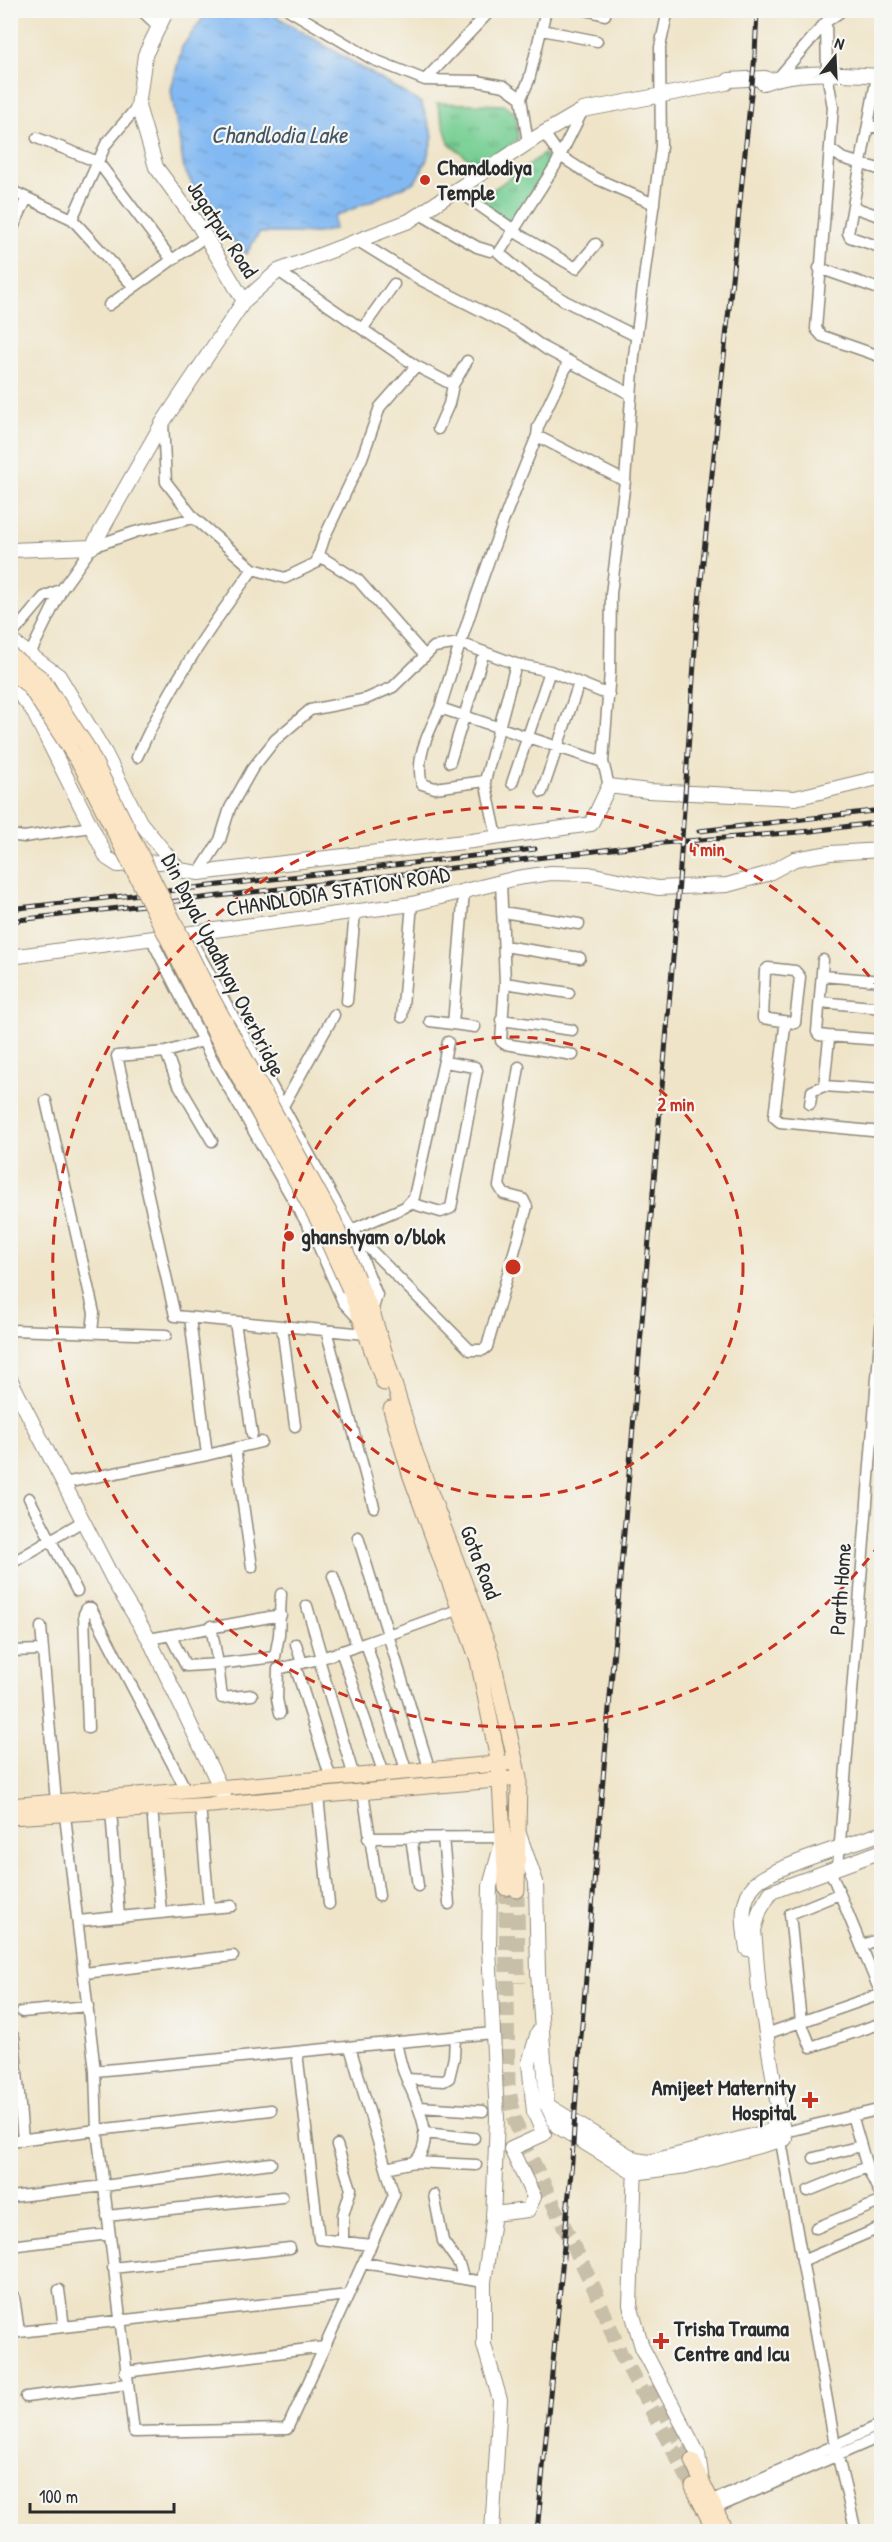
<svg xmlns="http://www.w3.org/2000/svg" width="892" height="2542" viewBox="0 0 892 2542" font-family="'Patrick Hand',sans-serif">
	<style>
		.park { fill: url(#park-tufts); stroke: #527d60; stroke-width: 1.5 }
		.water { fill: url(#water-ripples); stroke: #57728e; stroke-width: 1.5 }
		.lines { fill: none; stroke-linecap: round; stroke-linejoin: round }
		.secondary-tunnel { stroke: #c8bfa9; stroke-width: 15; stroke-dasharray: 15 8; stroke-linecap: butt }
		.minor-casing { stroke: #8d887a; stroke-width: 13 }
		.tertiary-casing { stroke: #8d887a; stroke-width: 16 }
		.secondary-casing { stroke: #8d887a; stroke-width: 17 }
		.minor { stroke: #fff; stroke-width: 10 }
		.tertiary { stroke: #fff; stroke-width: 14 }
		.secondary { stroke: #fce5c4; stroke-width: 15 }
		.rail-casing { stroke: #2b2b2b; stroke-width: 5 }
		.rail { stroke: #f6f6f2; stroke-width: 3; stroke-dasharray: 9; stroke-linecap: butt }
		.secondary-bridge-casing { stroke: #8d887a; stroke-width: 17; stroke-linecap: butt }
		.secondary-bridge { stroke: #fce5c4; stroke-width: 15 }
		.ring { fill: none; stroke: #c8321e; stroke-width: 3; stroke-dasharray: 10 8 }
		.poi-dot { fill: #c8321e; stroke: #f6f6f2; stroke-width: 2 }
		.labels { text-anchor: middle; stroke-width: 4.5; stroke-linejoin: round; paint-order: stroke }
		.poi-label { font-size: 22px; font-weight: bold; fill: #2b2b2b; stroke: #f6f6f2; text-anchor: start }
		.street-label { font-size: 22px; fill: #2b2b2b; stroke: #f6f6f2 }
		.water-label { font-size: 24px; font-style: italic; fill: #455667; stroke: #f6f6f2 }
		.centre { fill: #c8321e; stroke: #f6f6f2; stroke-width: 3 }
		.ring-label { font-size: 18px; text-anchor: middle; font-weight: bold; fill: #c8321e; stroke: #f6f6f2; stroke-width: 4.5; stroke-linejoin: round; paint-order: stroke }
	</style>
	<defs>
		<pattern id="park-tufts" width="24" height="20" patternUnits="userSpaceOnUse" patternTransform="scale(1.5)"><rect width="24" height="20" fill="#78cf94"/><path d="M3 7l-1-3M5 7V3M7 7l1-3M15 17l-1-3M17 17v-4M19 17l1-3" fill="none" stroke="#63a879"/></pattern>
		<pattern id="water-ripples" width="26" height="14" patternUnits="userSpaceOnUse" patternTransform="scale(1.5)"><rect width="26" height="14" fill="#83b9f2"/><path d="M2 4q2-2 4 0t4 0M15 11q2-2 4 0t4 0" fill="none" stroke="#6b97c4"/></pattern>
	</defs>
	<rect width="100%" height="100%" fill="#f6f6f2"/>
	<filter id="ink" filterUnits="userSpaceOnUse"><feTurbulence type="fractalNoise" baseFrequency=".0167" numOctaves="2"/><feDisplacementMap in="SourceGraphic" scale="12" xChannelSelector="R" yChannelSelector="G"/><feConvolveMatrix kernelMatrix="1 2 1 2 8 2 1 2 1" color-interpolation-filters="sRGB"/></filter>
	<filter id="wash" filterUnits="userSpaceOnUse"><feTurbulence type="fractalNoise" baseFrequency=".008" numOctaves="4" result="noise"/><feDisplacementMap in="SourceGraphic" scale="24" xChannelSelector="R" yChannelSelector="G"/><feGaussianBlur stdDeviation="1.35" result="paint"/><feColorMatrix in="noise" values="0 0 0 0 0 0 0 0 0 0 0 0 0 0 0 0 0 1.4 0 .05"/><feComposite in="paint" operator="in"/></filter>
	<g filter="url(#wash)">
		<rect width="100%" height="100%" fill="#efe4c8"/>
		<path class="park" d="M 437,103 L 504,105 L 516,114 L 518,139 L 480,168 L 449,143 Z
			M 544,154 L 556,163 L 512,224 L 477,201 Z"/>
		<path class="water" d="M 208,11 L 269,12 L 421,103 L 433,136 L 426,162 L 415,182 L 334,217 L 334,229 L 319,233 L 259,233 L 246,254 L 209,215 L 184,169 L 171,90 L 182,47 Z"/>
	</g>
	<g filter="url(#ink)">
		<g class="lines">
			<path class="secondary-tunnel" d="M 506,1888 L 508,2085 L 514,2118 L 521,2137 L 594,2288 L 620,2352 L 693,2487
				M 517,1890 L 518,1983
				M 650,2386 L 692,2461"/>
			<defs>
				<path id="minor" d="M 141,10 L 159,27
					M 289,10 L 372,59 L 425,80 L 477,81 L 504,86 L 521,98 L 528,143
					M 586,10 L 605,15
					M 826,22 L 843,10
					M 542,30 L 597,41
					M 778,78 L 826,22 L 827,74 L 833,107 L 816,329 L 822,336 L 882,357
					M 425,80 L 491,10
					M 521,98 L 529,80 L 546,10
					M 583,110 L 555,166 L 499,253 L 529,278 L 565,301 L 636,336
					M 868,125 L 882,129
					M 544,133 L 560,156 L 595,178 L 654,204
					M 37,138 L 98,162 L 172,260 L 205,237
					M 830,149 L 842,158 L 882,170
					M 10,190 L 72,219 L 106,144 L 138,106
					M 457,190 L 514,230
					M 853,207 L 882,217
					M 420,214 L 477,247 L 490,251
					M 72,219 L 134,287
					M 513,231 L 576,268 L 596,244
					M 10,234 L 27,198
					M 358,241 L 421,280 L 519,330 L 546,349 L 630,394
					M 877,246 L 850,237 L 848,233 L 877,76
					M 819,268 L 882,290
					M 109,305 L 172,260
					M 363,328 L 394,284
					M 416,366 L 453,385 L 449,404 L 438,429
					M 453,385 L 467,361
					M 163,422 L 166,482 L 194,518 L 253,569 L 285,578 L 316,563 L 325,536 L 362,458 L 380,407 L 416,366 L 278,271
					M 537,436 L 538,427 L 569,361
					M 318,555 L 358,580 L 425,656
					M 10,637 L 44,597 L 62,589
					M 27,660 L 62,589 L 92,547 L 135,532 L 194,518
					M 516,664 L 550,671 L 609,695
					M 440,708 C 430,730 414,758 422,784 L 435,788 L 485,781
					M 137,757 C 169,687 207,631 253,569
					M 450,762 L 484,652
					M 603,762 L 440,708 C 468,615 500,525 537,436 L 625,481
					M 512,783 L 550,671
					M 609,786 L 603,762 L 610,672 L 611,594 L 625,481 L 634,356 L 661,147 L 660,47 L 668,10
					M 542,792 L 579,683
					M 10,835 L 24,837 L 91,827
					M 199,873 L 220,840 L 230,808 L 252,769 L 275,740 L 310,710 L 366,699 L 393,687 L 434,647 L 460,643 L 516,664 L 485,781 L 497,837
					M 501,881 L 505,983 L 501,1041 L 505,1044 L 573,1055
					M 502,912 L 579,924
					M 152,940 L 212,1059 L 314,1236 L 343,1302 L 357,1317
					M 191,940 L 351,1230 L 377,1295 L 372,1312
					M 504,946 L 580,958
					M 768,968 L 795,971 L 800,977 L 795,1023 L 763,1018 L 765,971 Z
					M 822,976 L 882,981
					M 505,983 L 569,993
					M 347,1001 L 355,912
					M 820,1002 L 882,1008
					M 402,1017 L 412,904
					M 501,1020 L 572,1030
					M 430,1021 L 475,1027
					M 453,1024 L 464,891
					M 785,1027 L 774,1117 L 780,1122 L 882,1132
					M 827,1036 L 882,1040
					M 202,1041 L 166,1052 L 117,1056 L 175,1316 L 366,1334
					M 166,1052 L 176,1080 L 212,1141
					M 824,1086 L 882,1090
					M 46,1101 L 94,1313 L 92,1332
					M 810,1104 L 812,1091 L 824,1086 L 829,1039 L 827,1036 L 819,1035 L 817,1032 L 823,960
					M 278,1109 L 283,1106 L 334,1015
					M 410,1203 L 441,1212 L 451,1208 L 477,1070 L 475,1067 L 444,1062
					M 351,1230 L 470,1350 L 483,1350 L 487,1347 L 527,1207 L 523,1199 L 504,1194 L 499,1186 L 519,1067
					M 351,1230 L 405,1207 L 414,1197 L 448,1042
					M 190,1318 L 207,1455
					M 235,1322 L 252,1434
					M 282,1326 L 295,1426
					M 10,1330 L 166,1335
					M 326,1330 L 374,1507
					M 235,1448 L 252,1567
					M 64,1483 L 207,1455 L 261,1442
					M 29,1498 L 77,1591
					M 358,1537 L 430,1771
					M 10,1564 L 83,1521
					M 333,1576 L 357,1646
					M 307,1606 L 322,1658
					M 211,1626 L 218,1664 L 275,1657 L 279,1635 L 281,1594
					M 41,1627 L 56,1802
					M 170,1635 L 186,1666 L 218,1664 L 222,1698 L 252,1695
					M 149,1639 L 281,1615
					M 366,1643 L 460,1609
					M 296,1644 L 302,1663
					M 10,1651 L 42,1650
					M 341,1651 L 384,1774
					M 319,1659 L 354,1777
					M 295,1665 L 331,1779
					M 280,1713 L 277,1699 L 278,1669 L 319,1659 L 366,1643 L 407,1773
					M 88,1728 L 84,1614 L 87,1608 L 91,1608 L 187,1792
					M 363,1792 L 379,1896
					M 318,1796 L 329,1904
					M 200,1805 L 209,1908
					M 64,1807 L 95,2071
					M 152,1808 L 161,1913
					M 111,1810 L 119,1917
					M 411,1837 L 418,1886
					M 443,1837 L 449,1904
					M 368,1838 L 503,1837
					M 838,1867 L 882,1315
					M 839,1894 L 790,1914 L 801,2022 L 811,2047 L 882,2023
					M 78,1921 L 232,1906
					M 861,1946 L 882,1938
					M 84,1973 L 233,1956
					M 22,2012 L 88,2006
					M 766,2034 L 881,1994 L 830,1870
					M 14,2037 L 23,2140
					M 297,2052 L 319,2239 L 371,2245
					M 407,2079 L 444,2081 L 449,2078 L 454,2057 L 455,2037
					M 419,2107 L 483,2111
					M 271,2110 L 97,2130 L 134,2432 L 287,2429 L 394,2195 L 350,2047
					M 852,2115 L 867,2167 L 882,2198
					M 793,2130 L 882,2109
					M 424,2133 L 474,2138
					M 10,2141 L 97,2130 L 95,2071 L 493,2033
					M 337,2145 L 351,2189 L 343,2215 L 343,2242
					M 782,2147 L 835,2445 L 856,2532
					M 814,2158 L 861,2146
					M 414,2162 L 476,2165
					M 386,2168 L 414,2162 C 440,2139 412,2095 403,2070 C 400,2061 398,2052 396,2042
					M 808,2191 L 867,2167
					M 434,2195 L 443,2241 L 459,2264 L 464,2279
					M 10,2197 L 104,2186 L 271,2163
					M 107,2216 L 282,2197
					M 816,2228 L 882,2201
					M 10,2246 L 109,2234
					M 802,2261 L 882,2227
					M 363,2263 L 484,2282
					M 113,2268 L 290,2248
					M 59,2290 L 64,2327
					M 14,2297 L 19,2332
					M 10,2333 L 348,2295
					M 125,2372 L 324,2347
					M 26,2397 L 127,2384
					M 707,2503 L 882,2424
					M 709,2511 L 882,2436"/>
				<path id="tertiary" d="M 167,10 L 145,55 L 138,106 L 156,167 L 199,226 L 244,301
					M 763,83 C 799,69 843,74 882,76
					M 10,550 L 92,547 L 163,422 L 244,301 L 278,271 L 409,221 L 537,137 L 583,110 L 726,83 L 729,80 L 765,78 L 769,80
					M 10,640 L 59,676 L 105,753 L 140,822 L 179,870 L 199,873 L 472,841 L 591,824 L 609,786 L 648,791 L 795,798 L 882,777
					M 10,683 L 32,709 L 107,858 L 118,865 L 172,861
					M 10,957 L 412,904 L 517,878 L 551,873 L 589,874 L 658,888 L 727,885 L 767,874 L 795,859 L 830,853 L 882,850
					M 10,1379 L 116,1585 L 149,1639 L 221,1789 L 226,1803
					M 519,1834 L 536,1882 L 538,1972 L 547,2105 L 557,2126 L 634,2173 L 686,2166 L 785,2139 L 779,2112 L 759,1990 L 754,1930 L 760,1910 L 771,1892 L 882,1851
					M 747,1949 C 744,1927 738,1901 756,1883 C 772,1867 856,1843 882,1833
					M 547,2105 L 636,2160 L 649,2162 L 775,2130 L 772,2114
					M 635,2165 L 630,2305 L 642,2347 L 698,2454 L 701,2475
					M 493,2214 L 528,2210 L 534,2197 L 511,2149 L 544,2134 L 534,2112 L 529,2063 L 538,2032
					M 492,2532 L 500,2400 L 484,2345 L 484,2282 L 493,2220 L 497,2118 L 489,1948 L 490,1886 L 502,1843"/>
				<path id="secondary" d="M 357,1279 L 372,1312 L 415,1452 L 492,1656 L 519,1778 L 517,1890
					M 350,1290 L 384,1383
					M 391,1409 L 410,1474 L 478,1660 L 499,1765 L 506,1888
					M 10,1806 L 507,1763
					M 10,1817 L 212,1805 L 507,1779
					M 692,2461 L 726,2532
					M 693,2487 L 710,2521"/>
			</defs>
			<use href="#minor" class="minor-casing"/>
			<use href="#tertiary" class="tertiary-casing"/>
			<use href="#secondary" class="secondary-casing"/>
			<use href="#minor" class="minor"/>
			<use href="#tertiary" class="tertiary"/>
			<use href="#secondary" class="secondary"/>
			<defs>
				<path id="rail" d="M 699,831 L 882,810
					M 10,909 L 535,849
					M 10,921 L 662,843 L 812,831 L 882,822
					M 537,2532 L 572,2161 L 576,2095 L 677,911 L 697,620 L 755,55 L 757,10"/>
			</defs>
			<use href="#rail" class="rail-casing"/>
			<use href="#rail" class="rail"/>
			<defs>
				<path id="secondary-bridge" d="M 10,655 L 41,678 L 87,747 L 213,1000 L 333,1219 L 357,1279
					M 10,671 L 29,686 L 82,767 L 216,1035 L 320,1224 L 350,1290"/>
			</defs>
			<use href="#secondary-bridge" class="secondary-bridge-casing"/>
			<use href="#secondary-bridge" class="secondary-bridge"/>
		</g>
	</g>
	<g class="ring">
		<circle cx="513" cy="1267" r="230"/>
		<path d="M880 1544A460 460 0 1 1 880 990"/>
	</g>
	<g class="poi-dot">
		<circle cx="425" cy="180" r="6"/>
		<circle cx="289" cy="1236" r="6"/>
		<path d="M807 2091h6v6h6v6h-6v6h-6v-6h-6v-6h6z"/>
		<path d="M658 2332h6v6h6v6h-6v6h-6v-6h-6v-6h6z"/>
	</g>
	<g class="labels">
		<g class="poi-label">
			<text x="437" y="175">Chandlodiya<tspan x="437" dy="25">Temple</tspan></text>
			<text x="301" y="1244">ghanshyam o/blok</text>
			<text x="796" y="2095" text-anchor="end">Amijeet Maternity<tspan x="796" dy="25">Hospital</tspan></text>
			<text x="674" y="2336">Trisha Trauma<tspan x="674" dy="25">Centre and Icu</tspan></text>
		</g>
		<g class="street-label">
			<text transform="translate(223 229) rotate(57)" y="8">Jagatpur Road</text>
			<text transform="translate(338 891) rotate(-9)" y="8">CHANDLODIA STATION ROAD</text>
			<text transform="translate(224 965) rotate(63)" y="8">Din Dayal Upadhyay Overbridge</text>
			<text transform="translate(481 1562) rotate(69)" y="8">Gota Road</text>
			<text transform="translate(840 1589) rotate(-86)" y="8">Parth Home</text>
		</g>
		<g class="water-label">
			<text x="279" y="143">Chandlodia Lake</text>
		</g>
	</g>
	<circle cx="513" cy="1267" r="9" class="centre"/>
	<g class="ring-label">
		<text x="707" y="856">4 min</text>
		<text x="676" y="1111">2 min</text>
	</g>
	<rect width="892" height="2542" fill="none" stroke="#f6f6f2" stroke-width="36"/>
	<g transform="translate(835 57) rotate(18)" stroke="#f6f6f2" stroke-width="4.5" paint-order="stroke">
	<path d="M0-4.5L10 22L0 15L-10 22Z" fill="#2b2b2b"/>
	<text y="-9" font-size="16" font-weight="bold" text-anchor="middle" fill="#2b2b2b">N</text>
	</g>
	<path d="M30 2503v9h144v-9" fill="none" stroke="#2b2b2b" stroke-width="3"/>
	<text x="39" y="2503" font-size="18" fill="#2b2b2b" stroke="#f6f6f2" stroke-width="4.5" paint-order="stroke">100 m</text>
</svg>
